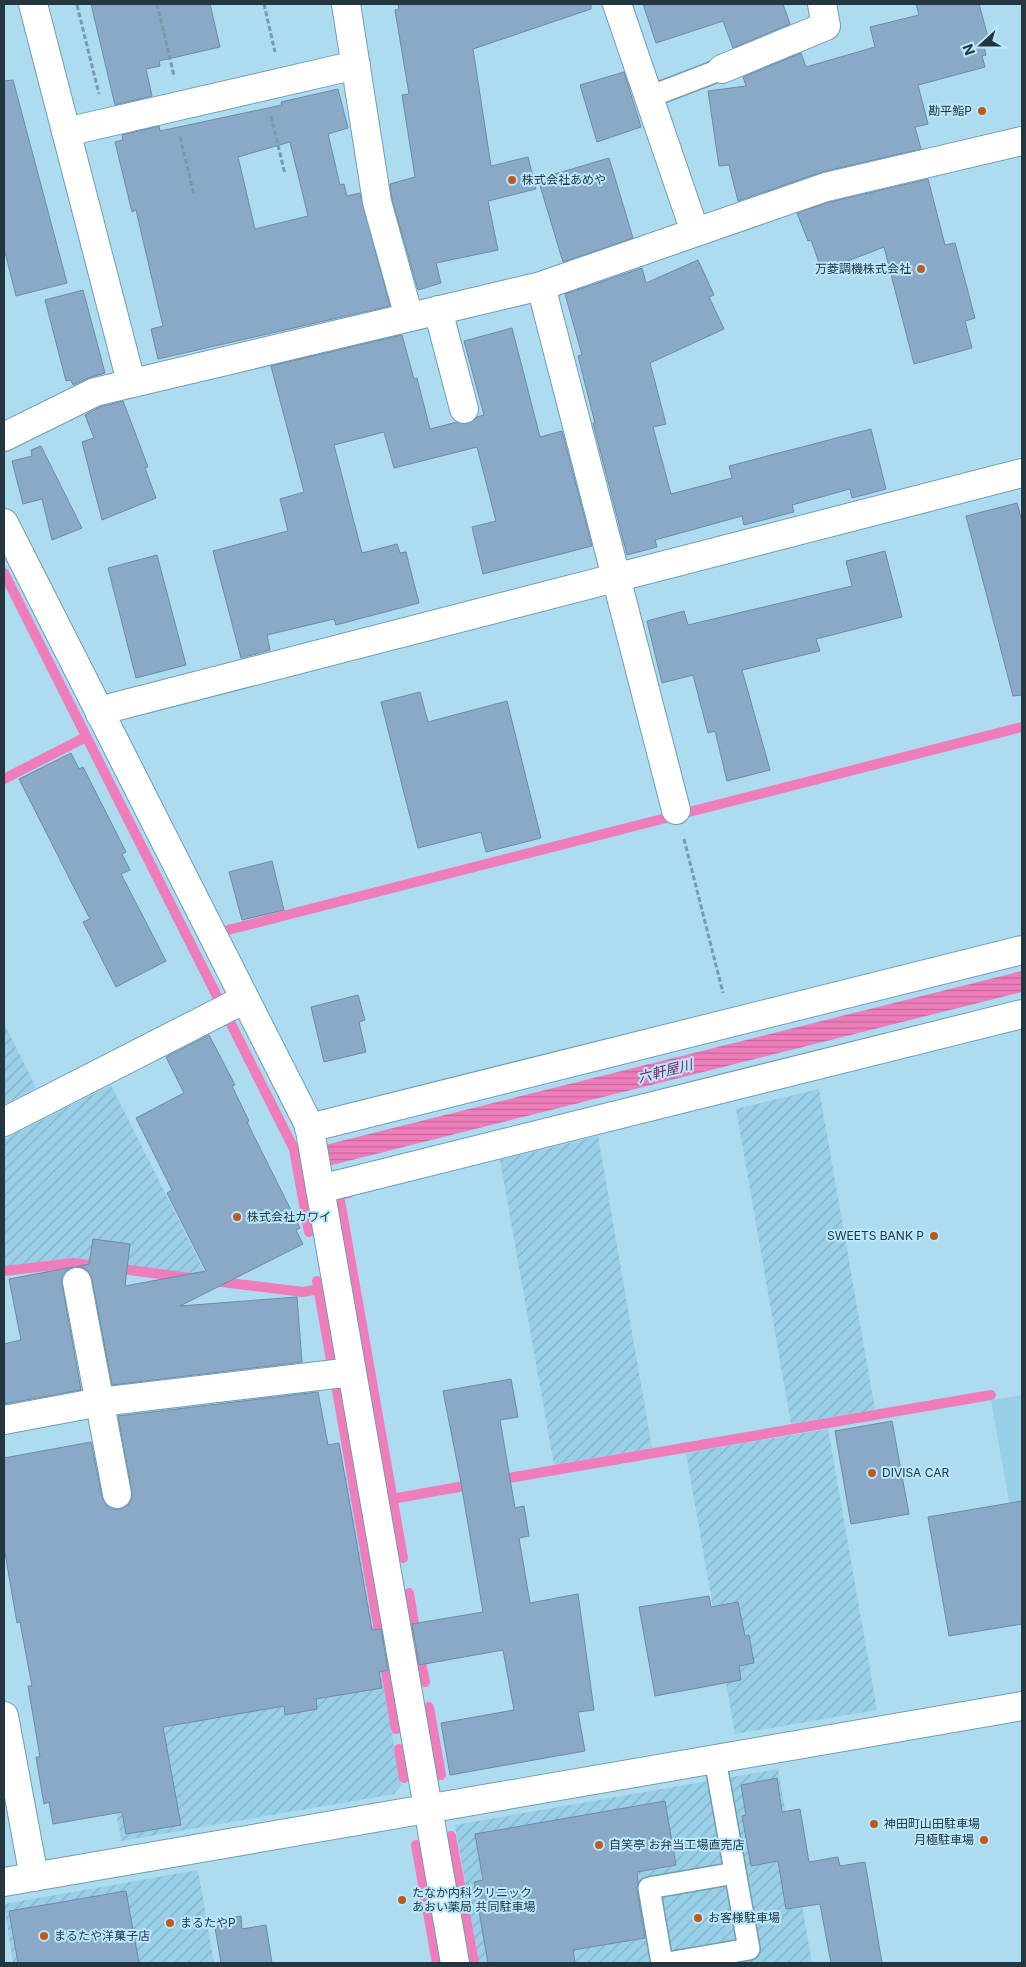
<svg xmlns="http://www.w3.org/2000/svg" width="1026" height="1967" viewBox="0 0 1026 1967" font-family="Inter,'Noto Sans JP',sans-serif">
	<style>
		.built { fill: #99cfe7 }
		.industrial { fill: url(#industrial-furrows) }
		.water { fill: url(#water-rules) }
		.lines { fill: none; stroke-linecap: round; stroke-linejoin: round }
		.stream { stroke: #ef7dbc; stroke-width: 10 }
		.building { fill: #89a9c7; stroke: #6d8ba8; fill-rule: evenodd }
		.lane-casing { stroke: #719db1; stroke-width: 24 }
		.street-casing { stroke: #719db1; stroke-width: 30 }
		.secondary-casing { stroke: #719db1; stroke-width: 30 }
		.path { stroke: #789bab; stroke-width: 3; stroke-dasharray: 5 2.5; stroke-linecap: butt }
		.lane { stroke: #fff; stroke-width: 21 }
		.street { stroke: #fff; stroke-width: 28 }
		.secondary { stroke: #fff; stroke-width: 28 }
		.poi-dot { fill: #bd5a1f; stroke: #b9e8fd; stroke-width: 2 }
		.labels { text-anchor: middle; stroke-width: 4; stroke-linejoin: round; paint-order: stroke }
		.poi-label { font-size: 12px; fill: #24363f; stroke: #b9e8fd; text-anchor: start }
		.water-label { font-size: 14px; font-style: italic; fill: #7f1a5a; stroke: #b9e8fd }
	</style>
	<defs>
		<pattern id="industrial-furrows" width="10" height="10" patternUnits="userSpaceOnUse" patternTransform="scale(1.25)"><rect width="10" height="10" fill="#99cfe7"/><path d="M-1 1l2-2M0 10L10 0M9 11l2-2" fill="none" stroke="#84b2c7"/></pattern>
		<pattern id="water-rules" width="6" height="5" patternUnits="userSpaceOnUse" patternTransform="scale(1.25)"><rect width="6" height="5" fill="#ef7dbc"/><path d="M0 2.5h6" fill="none" stroke="#c1679a"/></pattern>
	</defs>
	<rect width="100%" height="100%" fill="#addbf0"/>
	<path class="built" d="M 1022,1395 L 1022,1575 L 991,1400 Z"/>
	<path class="industrial" d="M 4,1023 L 36,1088 L 4,1104 Z
		M 111,1085 L 206,1275 L 73,1258 L 4,1266 L 4,1139 Z
		M 819,1089 L 875,1410 L 791,1424 L 736,1109 Z
		M 598,1136 L 652,1448 L 554,1465 L 500,1160 Z
		M 828,1429 L 877,1710 L 735,1734 L 686,1453 Z
		M 346,1474 L 401,1785 L 394,1794 L 121,1841 L 66,1522 Z
		M 778,1769 L 812,1963 L 479,1963 L 455,1825 Z
		M 198,1870 L 214,1963 L 13,1963 L 4,1904 Z"/>
	<path class="water" d="M 1022,971 L 1022,992 L 308,1171 L 305,1150 Z"/>
	<g class="lines">
		<path class="stream" d="M 4,573 L 294,1149 L 309,1232
			M 4,779 L 86,737
			M 685,813 L 1022,727
			M 228,930 L 670,817
			M 349,1193 L 339,1195 L 403,1558
			M 114,1268 L 191,1278
			M 4,1271 L 73,1263 L 97,1266
			M 213,1281 L 303,1292 L 319,1289
			M 317,1281 L 331,1360
			M 337,1390 L 381,1642
			M 497,1480 L 991,1395
			M 392,1499 L 475,1484
			M 409,1593 L 416,1636
			M 419,1653 L 425,1682
			M 384,1659 L 396,1729
			M 429,1707 L 441,1775
			M 399,1749 L 404,1778
			M 451,1836 L 474,1963
			M 416,1845 L 437,1963"/>
	</g>
	<path class="building" d="M 91,4 L 210,4 L 220,47 L 159,61 L 160,66 L 146,69 L 152,96 L 115,105 Z
		M 398,4 L 591,4 L 591,9 L 473,49 L 491,166 L 528,157 L 536,189 L 488,201 L 498,250 L 436,263 L 441,283 L 418,290 L 392,199 L 390,184 L 415,177 L 402,95 L 409,94 L 395,10 L 399,9 Z
		M 643,4 L 783,4 L 790,24 L 733,48 L 723,21 L 656,43 Z
		M 916,4 L 979,4 L 988,37 L 982,39 L 986,55 L 982,56 L 985,67 L 918,85 L 928,124 L 915,127 L 921,149 L 822,172 L 738,201 L 729,165 L 719,166 L 708,91 L 746,86 L 743,77 L 801,53 L 806,67 L 875,47 L 870,27 L 919,15 Z
		M 624,72 L 641,127 L 597,142 L 580,85 Z
		M 13,80 L 67,283 L 16,296 L 4,248 L 4,81 Z
		M 338,89 L 348,128 L 328,134 L 340,185 L 344,184 L 347,196 L 360,193 L 390,306 L 158,359 L 151,329 L 163,326 L 136,210 L 132,212 L 115,142 L 123,140 L 122,135 L 159,126 L 160,131 L 282,105 L 281,102 ZM 290,142 L 308,216 L 255,229 L 238,157 Z
		M 609,158 L 633,238 L 563,262 L 538,179 Z
		M 928,179 L 945,245 L 955,243 L 975,318 L 965,321 L 972,348 L 914,364 L 884,247 L 822,271 L 811,240 L 808,241 L 797,213 L 830,202 Z
		M 698,260 L 714,295 L 709,297 L 724,329 L 650,363 L 666,424 L 653,427 L 671,494 L 732,478 L 729,466 L 871,429 L 886,489 L 852,498 L 850,489 L 792,505 L 794,512 L 744,525 L 742,516 L 655,540 L 657,547 L 627,555 L 593,423 L 595,423 L 578,356 L 582,355 L 565,294 L 642,268 L 646,283 Z
		M 83,290 L 105,373 L 88,378 L 73,385 L 71,380 L 66,381 L 45,300 Z
		M 512,328 L 540,437 L 562,431 L 592,546 L 483,574 L 472,527 L 496,521 L 477,447 L 394,468 L 384,432 L 334,445 L 362,553 L 397,544 L 400,553 L 406,552 L 419,603 L 336,625 L 334,619 L 267,635 L 270,650 L 241,658 L 213,551 L 288,531 L 280,499 L 304,492 L 271,366 L 402,335 L 414,379 L 417,378 L 430,429 L 457,422 L 467,424 L 477,417 L 484,415 L 464,341 Z
		M 123,401 L 148,467 L 145,468 L 156,498 L 102,520 L 82,442 L 94,438 L 85,415 L 100,407 Z
		M 41,446 L 82,528 L 52,540 L 42,499 L 23,504 L 12,461 L 32,456 L 31,450 Z
		M 1017,503 L 1022,521 L 1022,695 L 1013,696 L 966,516 Z
		M 885,551 L 902,617 L 816,639 L 820,651 L 742,670 L 770,770 L 727,781 L 715,731 L 708,733 L 693,675 L 662,683 L 647,621 L 684,611 L 688,625 L 852,586 L 846,561 Z
		M 157,555 L 186,665 L 136,678 L 108,568 Z
		M 420,692 L 428,722 L 507,701 L 541,838 L 486,852 L 481,832 L 418,848 L 381,702 Z
		M 71,753 L 79,769 L 83,767 L 126,852 L 122,854 L 130,870 L 121,874 L 166,961 L 116,987 L 83,922 L 90,919 L 19,779 Z
		M 272,861 L 284,910 L 242,920 L 229,872 Z
		M 358,995 L 365,1020 L 359,1022 L 366,1052 L 324,1062 L 311,1007 Z
		M 209,1035 L 235,1085 L 232,1086 L 249,1121 L 247,1122 L 300,1228 L 296,1230 L 303,1244 L 180,1306 L 297,1297 L 302,1362 L 112,1385 L 92,1279 L 88,1271 L 83,1267 L 75,1267 L 89,1264 L 93,1239 L 130,1244 L 125,1286 L 206,1271 L 167,1193 L 172,1190 L 136,1118 L 184,1093 L 166,1057 Z
		M 73,1267 L 66,1271 L 62,1276 L 62,1284 L 81,1390 L 4,1404 L 4,1344 L 21,1340 L 9,1279 Z
		M 511,1379 L 518,1417 L 500,1420 L 515,1508 L 524,1506 L 529,1536 L 519,1538 L 530,1603 L 578,1594 L 594,1710 L 578,1712 L 585,1751 L 450,1775 L 441,1723 L 514,1710 L 503,1650 L 419,1665 L 412,1624 L 483,1612 L 460,1477 L 443,1391 Z
		M 318,1392 L 328,1445 L 339,1443 L 372,1630 L 381,1629 L 388,1670 L 379,1672 L 382,1688 L 316,1699 L 317,1709 L 285,1715 L 284,1706 L 163,1727 L 181,1825 L 126,1834 L 122,1812 L 53,1824 L 49,1802 L 44,1804 L 36,1757 L 40,1757 L 28,1686 L 32,1686 L 20,1622 L 17,1623 L 4,1547 L 4,1458 L 91,1442 L 102,1497 L 106,1505 L 111,1509 L 120,1509 L 128,1505 L 132,1499 L 132,1492 L 118,1416 Z
		M 892,1421 L 909,1514 L 851,1524 L 835,1431 Z
		M 1022,1501 L 1022,1624 L 949,1636 L 928,1517 Z
		M 709,1596 L 711,1607 L 738,1602 L 745,1636 L 749,1635 L 754,1663 L 739,1666 L 741,1680 L 655,1696 L 639,1607 Z
		M 777,1778 L 782,1812 L 800,1809 L 809,1862 L 838,1857 L 840,1866 L 865,1862 L 882,1963 L 831,1963 L 820,1904 L 786,1909 L 778,1861 L 751,1866 L 742,1816 L 746,1815 L 741,1785 Z
		M 665,1801 L 676,1865 L 637,1872 L 638,1882 L 637,1890 L 645,1938 L 573,1950 L 575,1963 L 488,1963 L 474,1882 L 483,1880 L 475,1834 Z
		M 126,1891 L 139,1963 L 18,1963 L 9,1911 Z
		M 241,1916 L 242,1929 L 266,1925 L 272,1963 L 221,1963 L 214,1921 Z"/>
	<g class="lines">
		<defs>
			<path id="lane" d="M 649,97 L 722,69
				M 662,1963 L 649,1888 L 735,1873
				M 668,1963 L 749,1949 L 715,1759"/>
			<path id="street" d="M 33,4 L 131,382
				M 346,4 L 377,202 L 409,317
				M 617,4 L 695,232
				M 722,69 L 826,26 L 822,4
				M 66,132 L 356,65
				M 541,286 L 676,810
				M 438,310 L 464,409
				M 4,437 L 95,392 L 541,286 L 826,187 L 1022,141
				M 4,523 L 309,1125 L 455,1963
				M 100,714 L 114,707 L 1022,473
				M 4,1122 L 245,999
				M 309,1128 L 1022,950
				M 320,1189 L 1022,1014
				M 77,1282 L 117,1494
				M 4,1420 L 100,1402 L 352,1372
				M 4,1716 L 34,1877"/>
			<path id="secondary" d="M 4,1882 L 1022,1706"/>
		</defs>
		<use href="#lane" class="lane-casing"/>
		<use href="#street" class="street-casing"/>
		<use href="#secondary" class="secondary-casing"/>
		<path class="path" d="M 157,4 L 174,76
			M 264,4 L 275,52
			M 77,5 L 99,94
			M 271,116 L 285,174
			M 180,137 L 194,195
			M 684,839 L 723,993"/>
		<use href="#lane" class="lane"/>
		<use href="#street" class="street"/>
		<use href="#secondary" class="secondary"/>
	</g>
	<g class="poi-dot">
		<circle cx="982" cy="111" r="5"/>
		<circle cx="512" cy="180" r="5"/>
		<circle cx="921" cy="269" r="5"/>
		<circle cx="237" cy="1217" r="5"/>
		<circle cx="934" cy="1236" r="5"/>
		<circle cx="872" cy="1473" r="5"/>
		<circle cx="874" cy="1824" r="5"/>
		<circle cx="984" cy="1840" r="5"/>
		<circle cx="599" cy="1845" r="5"/>
		<circle cx="402" cy="1900" r="5"/>
		<circle cx="698" cy="1918" r="5"/>
		<circle cx="170" cy="1923" r="5"/>
		<circle cx="44" cy="1936" r="5"/>
	</g>
	<g class="labels">
		<g class="poi-label">
			<text x="972" y="115" text-anchor="end">勘平鮨P</text>
			<text x="522" y="184">株式会社あめや</text>
			<text x="911" y="273" text-anchor="end">万菱調機株式会社</text>
			<text x="247" y="1221">株式会社カワイ</text>
			<text x="924" y="1240" text-anchor="end">SWEETS BANK P</text>
			<text x="882" y="1477">DIVISA CAR</text>
			<text x="884" y="1828">神田町山田駐車場</text>
			<text x="974" y="1844" text-anchor="end">月極駐車場</text>
			<text x="609" y="1849">自笑亭 お弁当工場直売店</text>
			<text x="412" y="1897">たなか内科クリニック<tspan x="412" dy="14">あおい薬局 共同駐車場</tspan></text>
			<text x="708" y="1922">お客様駐車場</text>
			<text x="180" y="1927">まるたやP</text>
			<text x="54" y="1940">まるたや洋菓子店</text>
		</g>
		<g class="water-label">
			<text transform="translate(665 1071) rotate(-14)" y="5">六軒屋川</text>
		</g>
	</g>
	<rect width="1026" height="1967" fill="none" stroke="#24363f" stroke-width="10"/>
	<g transform="translate(981 45) rotate(249)" stroke="#b9e8fd" stroke-width="4" paint-order="stroke">
	<path d="M0-4L9 19L0 12L-9 19Z" fill="#24363f"/>
	<text y="-8" font-size="14" font-weight="bold" text-anchor="middle" fill="#24363f">N</text>
	</g>
</svg>
